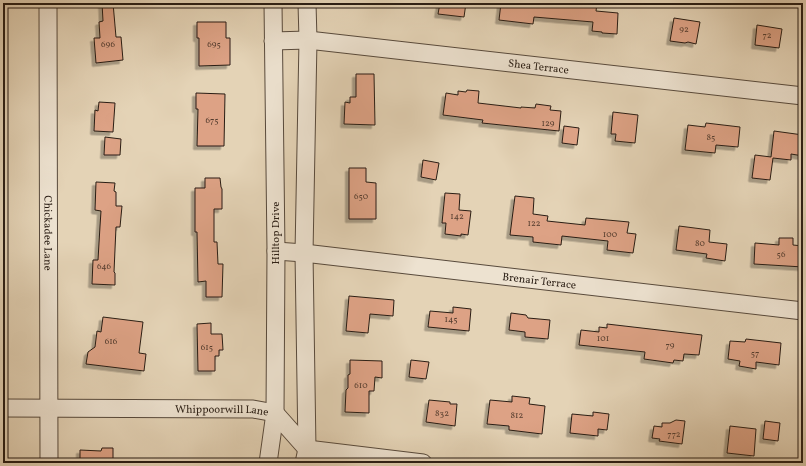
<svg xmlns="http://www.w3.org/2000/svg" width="806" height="466" viewBox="0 0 806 466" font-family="Vollkorn,serif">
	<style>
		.building { fill: #dda285; stroke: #291d14; filter: url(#shadow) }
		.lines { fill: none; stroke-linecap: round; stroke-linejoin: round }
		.street-casing { stroke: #584a3c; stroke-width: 19 }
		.street { stroke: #ede2d0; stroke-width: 17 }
		.labels { text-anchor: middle; stroke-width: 3; stroke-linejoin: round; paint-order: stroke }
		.number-label { font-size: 9px; fill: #563e30 }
		.street-label { font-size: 11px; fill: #291d14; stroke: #ede2d0 }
	</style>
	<defs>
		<filter id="shadow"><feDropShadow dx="-3.5" dy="3.5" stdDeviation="0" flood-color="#0004"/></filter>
	</defs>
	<rect width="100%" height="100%" fill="#e4d3b6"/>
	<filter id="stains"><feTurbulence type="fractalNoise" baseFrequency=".005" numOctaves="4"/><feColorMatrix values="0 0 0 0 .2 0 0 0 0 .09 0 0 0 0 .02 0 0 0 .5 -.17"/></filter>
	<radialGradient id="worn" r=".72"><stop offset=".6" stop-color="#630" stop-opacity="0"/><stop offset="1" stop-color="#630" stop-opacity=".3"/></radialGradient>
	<path class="building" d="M 102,3 L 113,3 L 116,37 L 121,37 L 123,60 L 96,63 L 94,38 L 100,38 L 99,22 L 103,21 Z
		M 440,3 L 466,3 L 464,17 L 438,14 Z
		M 501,3 L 527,3 L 543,5 L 543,3 L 597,3 L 596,11 L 618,13 L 617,34 L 602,33 L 602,32 L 592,31 L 593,22 L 534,17 L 533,24 L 499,20 Z
		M 674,18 L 700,22 L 696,44 L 688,42 L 685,43 L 670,41 Z
		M 197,22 L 226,22 L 226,38 L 230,38 L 230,65 L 199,66 L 199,38 L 197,38 Z
		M 757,25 L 782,29 L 779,48 L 755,45 Z
		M 356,74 L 374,74 L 375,125 L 344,124 L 345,102 L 350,103 L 350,97 L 356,97 Z
		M 467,90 L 479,91 L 478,103 L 521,108 L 521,107 L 535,108 L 536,104 L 551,106 L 550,110 L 561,111 L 559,131 L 482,123 L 483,120 L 443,115 L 446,93 L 458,95 L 458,91 L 466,92 Z
		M 196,93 L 225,94 L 224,146 L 197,146 L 198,109 L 196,109 Z
		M 99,102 L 115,103 L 113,132 L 94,131 L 95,110 L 98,111 Z
		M 613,112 L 638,115 L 635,143 L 615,141 L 616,134 L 611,134 Z
		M 706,123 L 740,127 L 738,147 L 716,145 L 715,153 L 685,150 L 688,125 L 705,127 Z
		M 564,126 L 579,128 L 577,145 L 562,143 Z
		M 774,131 L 803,135 L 803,156 L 791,154 L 791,160 L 773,158 L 770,180 L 752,178 L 755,155 L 771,157 Z
		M 105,137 L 121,139 L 120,155 L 104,155 Z
		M 423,160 L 439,163 L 436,180 L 421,177 Z
		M 349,168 L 366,168 L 366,182 L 376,183 L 376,219 L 349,219 Z
		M 205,178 L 220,178 L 221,187 L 222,189 L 222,209 L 214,209 L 214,242 L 217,242 L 218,264 L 223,264 L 222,297 L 206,297 L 206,281 L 198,282 L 197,232 L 195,232 L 195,188 L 205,188 Z
		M 96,182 L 115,183 L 114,191 L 116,192 L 116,206 L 122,206 L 120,227 L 116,227 L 114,272 L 115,273 L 115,285 L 92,284 L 93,260 L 98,260 L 100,226 L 101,211 L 95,210 Z
		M 445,193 L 460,194 L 459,210 L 471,211 L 468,235 L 461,234 L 461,236 L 445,234 L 446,223 L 442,223 Z
		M 515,196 L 534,198 L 533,214 L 548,216 L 547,221 L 585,225 L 586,218 L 629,222 L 627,233 L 636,234 L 633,253 L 607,250 L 608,241 L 562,236 L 561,245 L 533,242 L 533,237 L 510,235 Z
		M 679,226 L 710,230 L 709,242 L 727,244 L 725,261 L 706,258 L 707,254 L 676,250 Z
		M 779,238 L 793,238 L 793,245 L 803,246 L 803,267 L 754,264 L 755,243 L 779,245 Z
		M 349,296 L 394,300 L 393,316 L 370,314 L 368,333 L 346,331 Z
		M 453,307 L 471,309 L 469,331 L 428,327 L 430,311 L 453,313 Z
		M 511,313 L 526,315 L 528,318 L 550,320 L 548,339 L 525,337 L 525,332 L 509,330 Z
		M 103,317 L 143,322 L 139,353 L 146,354 L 144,371 L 86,364 L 88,352 L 95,347 L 97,331 L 101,332 Z
		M 211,323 L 211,334 L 222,334 L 223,350 L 219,350 L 219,356 L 215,356 L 215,371 L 198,371 L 197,324 Z
		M 607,324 L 702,335 L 699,355 L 684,354 L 683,361 L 674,360 L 673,363 L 644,359 L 645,352 L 579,345 L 581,330 L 599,332 L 599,327 L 607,328 Z
		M 746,339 L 781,343 L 779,365 L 756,362 L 756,369 L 739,366 L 740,361 L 728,359 L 730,341 L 745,342 Z
		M 350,360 L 382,361 L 382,378 L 375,377 L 374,391 L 369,391 L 369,413 L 345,412 L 346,390 L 348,388 L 348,375 L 350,374 Z
		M 411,360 L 429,362 L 426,379 L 409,377 Z
		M 512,396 L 530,398 L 529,404 L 545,406 L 542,434 L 509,430 L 509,426 L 487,424 L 490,400 L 512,402 Z
		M 429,400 L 450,402 L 450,404 L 457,404 L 455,426 L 426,422 Z
		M 593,412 L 609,414 L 607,430 L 598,429 L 598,436 L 570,433 L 572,414 L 593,416 Z
		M 676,420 L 685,421 L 682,444 L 659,441 L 660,439 L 652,438 L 654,426 L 662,427 L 662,423 L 670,423 Z
		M 765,421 L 780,423 L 778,441 L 763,439 Z
		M 730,426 L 756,429 L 754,456 L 727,453 Z
		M 102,448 L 113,448 L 113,463 L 80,463 L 80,450 L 101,451 Z"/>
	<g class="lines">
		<defs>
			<g id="street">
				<path id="s1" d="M 48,3 L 49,463"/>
				<path id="s2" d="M 273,41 L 308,40 L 803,96"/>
				<path id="s3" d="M 276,251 L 304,253 L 803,311"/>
				<path id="s4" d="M 3,408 L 253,409 L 275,413 L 307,449 L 423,463"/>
				<path d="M 268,463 L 275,413 L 276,251 L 273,3"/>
				<path d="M 304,463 L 307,449 L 304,253 L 308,40 L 307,3"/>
			</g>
		</defs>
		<use href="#street" class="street-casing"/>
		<use href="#street" class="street"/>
	</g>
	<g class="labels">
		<g class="number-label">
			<text x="684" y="32">92</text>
			<text x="767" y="38">72</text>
			<text x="108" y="47">696</text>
			<text x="214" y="47">695</text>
			<text x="212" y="123">675</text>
			<text x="548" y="126">129</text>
			<text x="711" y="140">85</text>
			<text x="361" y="199">650</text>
			<text x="457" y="219">142</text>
			<text x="534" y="226">122</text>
			<text x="610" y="237">100</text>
			<text x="700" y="246">80</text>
			<text x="781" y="257">56</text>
			<text x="104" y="269">646</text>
			<text x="451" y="322">145</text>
			<text x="603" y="341">101</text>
			<text x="111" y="344">616</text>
			<text x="670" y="348">79</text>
			<text x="207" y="350">615</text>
			<text x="755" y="356">57</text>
			<text x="361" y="388">610</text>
			<text x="442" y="416">832</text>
			<text x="517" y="418">812</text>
			<text x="674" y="437">772</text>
		</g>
		<g class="street-label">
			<text dy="4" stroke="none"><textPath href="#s2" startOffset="267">Shea Terrace</textPath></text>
			<text dy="4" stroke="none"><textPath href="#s1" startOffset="230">Chickadee Lane</textPath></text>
			<text transform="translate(275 233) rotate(-90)" y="4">Hilltop Drive</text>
			<text dy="4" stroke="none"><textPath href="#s3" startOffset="265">Brenair Terrace</textPath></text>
			<text dy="4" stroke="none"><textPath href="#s4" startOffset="219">Whippoorwill Lane</textPath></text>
		</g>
	</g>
	<rect width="806" height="466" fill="none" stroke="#e4d3b6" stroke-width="16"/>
	<rect x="4" y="4" width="798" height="458" fill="none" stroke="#291d14" stroke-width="2"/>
	<rect x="8" y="8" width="790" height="450" fill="none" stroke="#291d14"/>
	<rect width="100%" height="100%" filter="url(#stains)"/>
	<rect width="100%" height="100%" fill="url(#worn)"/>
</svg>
